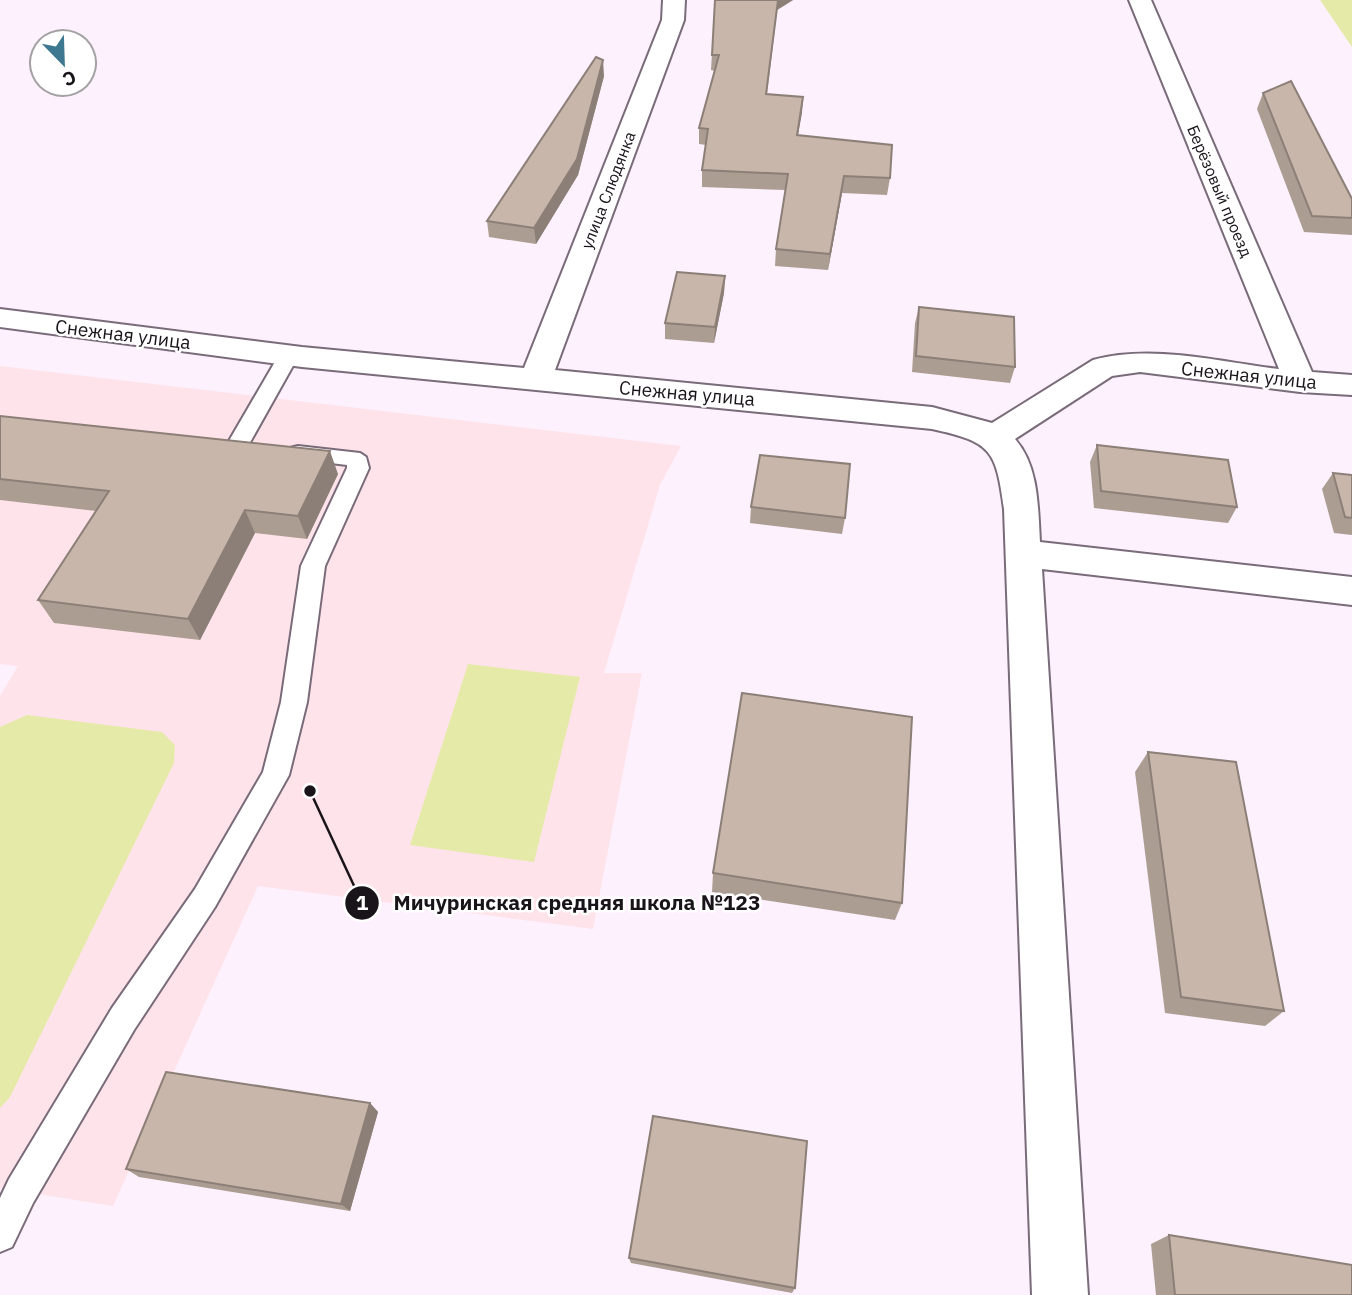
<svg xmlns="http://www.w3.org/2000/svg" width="1352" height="1295" viewBox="0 0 1352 1295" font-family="'IBM Plex Sans',sans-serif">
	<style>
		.education { fill: #fee3ea }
		.green { fill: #e6eaa8 }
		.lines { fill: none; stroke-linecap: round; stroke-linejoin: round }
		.service-casing { stroke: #796b79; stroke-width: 4 }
		.minor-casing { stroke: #796b79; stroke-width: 4 }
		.service { fill: #fff; fill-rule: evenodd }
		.minor { fill: #fff; fill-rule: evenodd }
		.wall { fill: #ac9d92 }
		.shaded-wall { fill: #8c7f77 }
		.building { fill: #c8b6aa; stroke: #8c7f77; stroke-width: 2 }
		.labels { text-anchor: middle; stroke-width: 5; stroke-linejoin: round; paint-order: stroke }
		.far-street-label { font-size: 16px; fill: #191419; stroke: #fff }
		.street-label { font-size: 19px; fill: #191419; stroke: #fff }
		.leader { fill: none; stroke: #191419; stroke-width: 2.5 }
		.callout-dot { fill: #191419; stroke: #fff; stroke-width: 2.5 }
		.mark-label { font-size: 21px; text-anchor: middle; font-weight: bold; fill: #fff }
		.callout-label { font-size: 21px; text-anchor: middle; font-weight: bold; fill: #191419; stroke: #fff; stroke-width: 5; stroke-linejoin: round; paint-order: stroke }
	</style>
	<rect width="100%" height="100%" fill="#fdf1fd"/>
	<path class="education" d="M 0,366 L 681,446 L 660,485 L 604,673 L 642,673 L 593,929 L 258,886 L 113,1206 L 0,1188 L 0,696 L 18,666 L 0,664 Z"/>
	<path class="green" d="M 1320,0 L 1352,0 L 1352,47 Z
		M 468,664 L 580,677 L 534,862 L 410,845 Z
		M 27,715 L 162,732 L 175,745 L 174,763 L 10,1097 L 0,1108 L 0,727 Z"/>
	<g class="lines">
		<defs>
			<path id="service" d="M 289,349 L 296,351 L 299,355 L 248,446 L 244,451 L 237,453 L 230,451 L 226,446 L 279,355 L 282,351 Z
				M 298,446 L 360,453 L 366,457 L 369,468 L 325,566 L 307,702 L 289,775 L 215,907 L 134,1030 L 33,1203 L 12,1247 L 0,1252 L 0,1198 L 9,1179 L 112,1008 L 195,889 L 263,772 L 281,702 L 301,566 L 347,468 L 347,465 L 290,458 L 287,453 L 290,448 Z"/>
			<path id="minor" d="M 663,0 L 685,0 L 684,20 L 555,370 L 932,407 L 992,423 L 1093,360 C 1153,344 1219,362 1279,369 L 1129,0 L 1151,0 L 1312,372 L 1352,375 L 1352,395 L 1300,392 L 1140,372 L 1112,376 L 1015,439 C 1039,466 1038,508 1040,542 L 1352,577 L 1352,605 L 1042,569 L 1088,1295 L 1032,1295 L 1004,509 C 996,450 992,442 932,429 L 302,367 L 0,327 L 0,309 L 302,347 L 524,368 L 662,20 Z"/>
		</defs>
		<use href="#service" class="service-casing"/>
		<use href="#minor" class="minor-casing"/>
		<use href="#service" class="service"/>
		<use href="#minor" class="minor"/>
	</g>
	<path class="wall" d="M 715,0 L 793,0 L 777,10 L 767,94 L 803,97 L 798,135 L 890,178 L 887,195 L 842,193 L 828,270 L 775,266 L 776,249 L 785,190 L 702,187 L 702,170 L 706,145 L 699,144 L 699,128 L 715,71 L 711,70 Z
		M 604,76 L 578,175 L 536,244 L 489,237 L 487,221 Z
		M 1263,93 L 1352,199 L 1352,235 L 1304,232 L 1257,109 Z
		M 725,276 L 724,293 L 714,343 L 665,339 L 665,323 Z
		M 919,307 L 1015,367 L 1010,383 L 912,372 L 915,323 Z
		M 0,416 L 338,474 L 307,539 L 255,533 L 200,640 L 54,623 L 38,600 L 96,511 L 0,500 Z
		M 1097,445 L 1237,507 L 1228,523 L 1094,508 L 1090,462 Z
		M 1333,473 L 1352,475 L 1352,535 L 1334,533 L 1322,489 Z
		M 751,507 L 845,518 L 842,534 L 750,523 Z
		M 1148,752 L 1284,1011 L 1265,1026 L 1165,1013 L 1135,772 Z
		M 713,873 L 902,903 L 895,920 L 712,892 Z
		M 370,1103 L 378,1112 L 350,1211 L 139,1177 L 126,1169 Z
		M 1169,1235 L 1352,1295 L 1156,1295 L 1151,1244 Z
		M 629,1258 L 795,1288 L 792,1293 L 631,1263 Z"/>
	<path class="shaded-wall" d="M 778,0 L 793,0 L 777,10 L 765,110 Z
		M 603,60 L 604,76 L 578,175 L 536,244 L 534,228 Z
		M 803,97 L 802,113 L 795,151 L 797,135 Z
		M 844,176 L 842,193 L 828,270 L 830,254 Z
		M 725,276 L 724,293 L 714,343 L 715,327 Z
		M 330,451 L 338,474 L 307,539 L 298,516 Z
		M 245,510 L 255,533 L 200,640 L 188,619 Z
		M 370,1103 L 378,1112 L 350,1211 L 341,1204 Z"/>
	<path class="building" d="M 715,0 L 778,0 L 766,94 L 803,97 L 797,135 L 892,145 L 890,178 L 844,176 L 830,254 L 776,249 L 788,174 L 702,170 L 708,129 L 699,128 L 719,55 L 712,55 Z
		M 596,57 L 603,60 L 577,159 L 534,228 L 487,221 Z
		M 1291,81 L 1352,199 L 1352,218 L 1312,216 L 1263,93 Z
		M 677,272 L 725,276 L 715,327 L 665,323 Z
		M 919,307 L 1014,317 L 1015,367 L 916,356 Z
		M 0,416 L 330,451 L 298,516 L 245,510 L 188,619 L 38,600 L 109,491 L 0,479 Z
		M 1097,445 L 1228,460 L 1237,507 L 1101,491 Z
		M 760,455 L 850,464 L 845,518 L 751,507 Z
		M 1333,473 L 1352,475 L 1352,518 L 1345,517 Z
		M 742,693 L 912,717 L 902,903 L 713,873 Z
		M 1148,752 L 1236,762 L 1284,1011 L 1181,997 Z
		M 166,1072 L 370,1103 L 341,1204 L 126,1169 Z
		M 653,1116 L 807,1141 L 795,1288 L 629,1258 Z
		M 1169,1235 L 1352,1265 L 1352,1295 L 1175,1295 Z"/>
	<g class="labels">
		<g class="far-street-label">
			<text transform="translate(608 190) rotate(-69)" y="6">улица Слюдянка</text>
			<text transform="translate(1220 191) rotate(67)" y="6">Берёзовый проезд</text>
		</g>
		<g class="street-label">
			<text transform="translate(123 334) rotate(7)" y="7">Снежная улица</text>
			<text transform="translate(1249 375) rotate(6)" y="7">Снежная улица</text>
			<text transform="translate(687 393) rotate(5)" y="7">Снежная улица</text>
		</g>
	</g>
	<path class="leader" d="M310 791L362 903"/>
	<g class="callout-dot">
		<circle cx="310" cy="791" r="7"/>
		<circle cx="362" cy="903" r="18"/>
	</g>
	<g class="mark-label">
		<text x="362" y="910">1</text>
	</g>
	<g class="callout-label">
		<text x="577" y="910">Мичуринская средняя школа №123</text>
	</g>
	<g transform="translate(63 63) rotate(157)"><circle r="33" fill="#ffffff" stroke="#a3a1a3" stroke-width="2"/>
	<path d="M0-5L12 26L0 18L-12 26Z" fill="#3d7890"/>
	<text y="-10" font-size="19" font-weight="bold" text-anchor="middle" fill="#191419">С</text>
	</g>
</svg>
